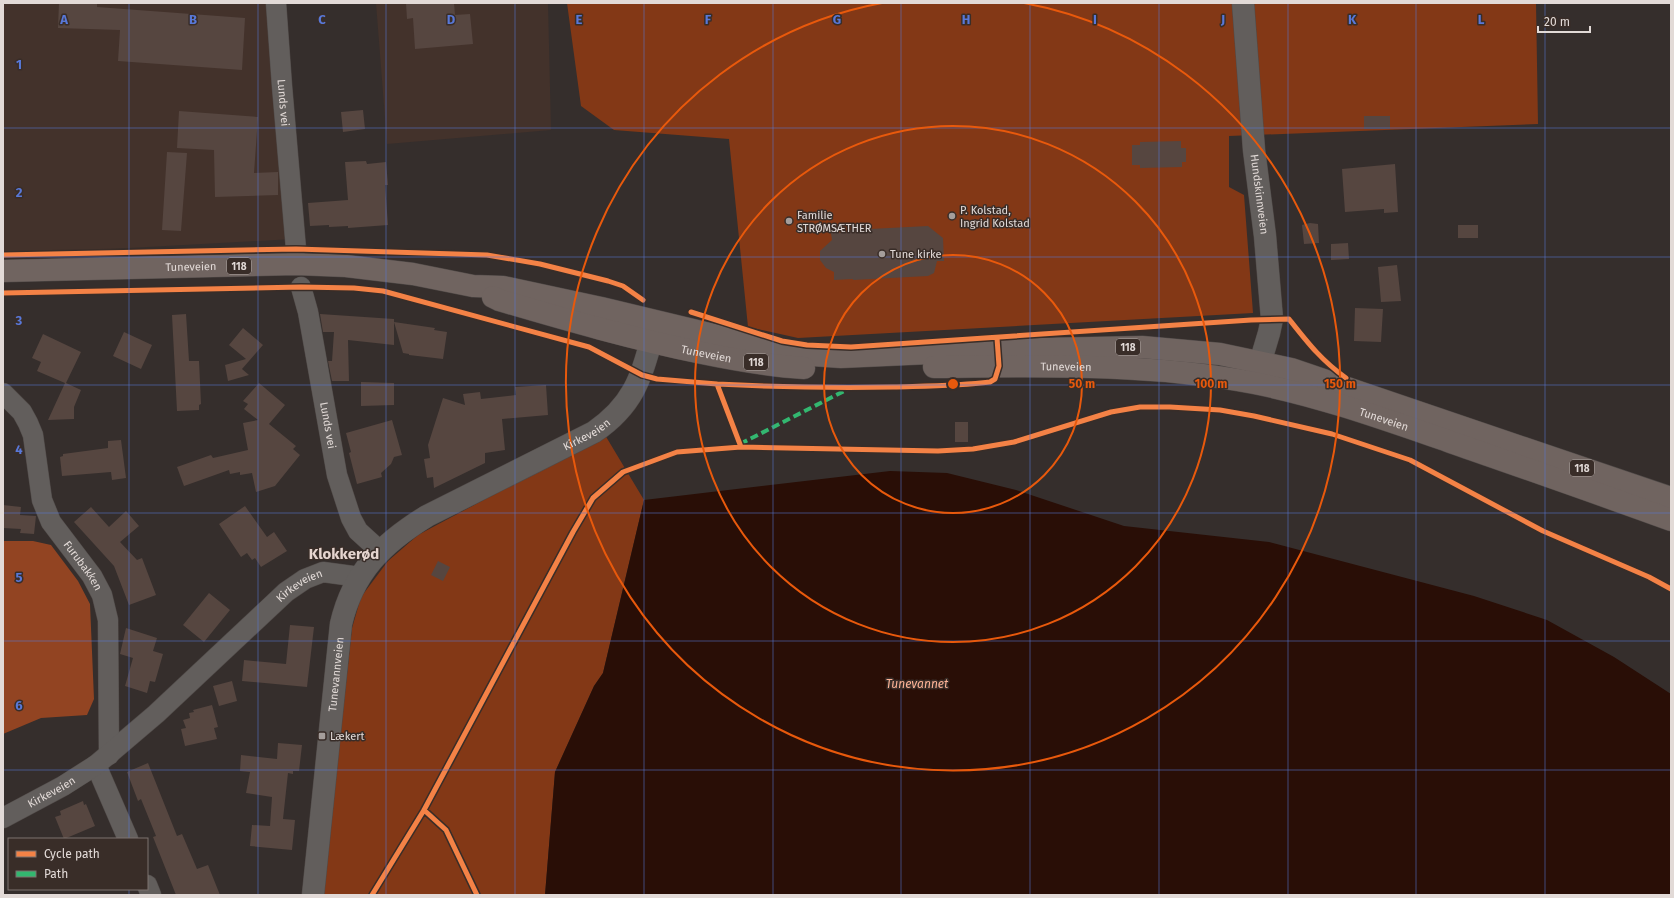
<svg xmlns="http://www.w3.org/2000/svg" width="1674" height="898" viewBox="0 0 1674 898" font-family="'Fira Sans',sans-serif">
	<style>
		.built { fill: #43322b }
		.green { fill: #833816 }
		.forest { fill: #924422 }
		.water { fill: #290e06 }
		.building { fill: #564640 }
		.lines { fill: none; stroke-linecap: round; stroke-linejoin: round }
		.street-casing { stroke: #504a48; stroke-width: 21 }
		.secondary-casing { stroke: #504a48; stroke-width: 23 }
		.primary-casing { stroke: #504a48; stroke-width: 23 }
		.street { stroke: #625e5c; stroke-width: 20 }
		.secondary { stroke: #625e5c; stroke-width: 22 }
		.primary { stroke: #706460; stroke-width: 22 }
		.quiet { stroke: #33b770; stroke-width: 4; stroke-dasharray: 8 4; stroke-linecap: butt }
		.cycleway-casing { stroke: #392d28; stroke-width: 8 }
		.cycleway { stroke: #f48246; stroke-width: 5 }
		.grid { fill: none; stroke: #5878d8; stroke-width: 1; stroke-opacity: 0.55 }
		.ring { fill: none; stroke: #e8590c; stroke-width: 2 }
		.poi-dot { fill: #a59e9b; stroke: #392d28; stroke-width: 1.5 }
		.labels { text-anchor: middle; stroke-width: 3; stroke-linejoin: round; paint-order: stroke }
		.shield { fill: #392d28; stroke: #afa6a2; stroke-width: 1 }
		.shield-label { font-size: 10px; font-weight: bold; fill: #e2dad7 }
		.street-label { font-size: 11px; fill: #e2dad7; stroke: #392d28 }
		.poi-label { font-size: 11px; fill: #e2dad7; stroke: #392d28; text-anchor: start }
		.water-label { font-size: 12px; font-style: italic; fill: #feb497; stroke: #392d28 }
		.district-label { font-size: 15px; font-weight: bold; fill: #e6d5cf; stroke: #392d28 }
		.grid-label { font-size: 13px; text-anchor: middle; font-weight: bold; fill: #5878d8; stroke: #392d28; stroke-width: 3; stroke-linejoin: round; paint-order: stroke }
		.centre { fill: #e8590c; stroke: #392d28; stroke-width: 2 }
		.ring-label { font-size: 12px; text-anchor: middle; font-weight: bold; fill: #e8590c; stroke: #392d28; stroke-width: 3; stroke-linejoin: round; paint-order: stroke }
	</style>
	<rect width="100%" height="100%" fill="#352e2c"/>
	<path class="built" d="M 3,3 L 277,3 L 294,239 L 3,255 Z
		M 376,3 L 548,3 L 551,130 L 387,144 Z"/>
	<path class="green" d="M 567,3 L 1536,3 L 1538,124 L 1229,136 L 1229,187 L 1244,195 L 1253,313 L 798,338 L 748,327 L 729,139 L 614,130 L 581,106 Z
		M 605,435 L 644,500 L 603,673 L 594,686 L 555,772 L 545,895 L 323,895 L 352,628 L 361,597 L 388,561 L 418,535 Z"/>
	<path class="forest" d="M 3,541 L 33,541 L 51,545 L 78,581 L 90,604 L 94,699 L 87,715 L 41,718 L 3,734 Z"/>
	<path class="water" d="M 890,471 L 947,473 L 1016,490 L 1124,526 L 1269,542 L 1474,596 L 1547,620 L 1614,657 L 1671,694 L 1671,895 L 545,895 L 555,772 L 594,686 L 603,673 L 644,500 Z"/>
	<path class="building" d="M 59,3 L 97,3 L 97,7 L 245,18 L 242,70 L 118,61 L 120,30 L 58,28 Z
		M 406,3 L 454,3 L 455,15 L 470,14 L 473,44 L 415,49 L 413,18 L 407,19 Z
		M 363,110 L 365,129 L 343,132 L 341,112 Z
		M 179,111 L 258,117 L 254,173 L 278,172 L 278,195 L 215,197 L 214,150 L 177,148 Z
		M 1364,116 L 1390,116 L 1390,129 L 1364,129 Z
		M 1181,141 L 1181,148 L 1186,148 L 1186,162 L 1182,162 L 1182,167 L 1140,168 L 1140,165 L 1132,165 L 1132,145 L 1140,145 L 1140,142 Z
		M 167,152 L 187,153 L 181,231 L 162,230 Z
		M 366,161 L 367,164 L 386,162 L 388,185 L 385,185 L 388,225 L 348,228 L 348,226 L 329,227 L 329,225 L 310,226 L 308,203 L 348,200 L 345,162 Z
		M 1395,164 L 1398,212 L 1384,213 L 1384,209 L 1345,212 L 1342,169 Z
		M 1310,223 L 1318,224 L 1319,243 L 1304,244 L 1302,225 Z
		M 1458,225 L 1478,225 L 1478,238 L 1458,238 Z
		M 928,226 L 943,238 L 944,261 L 937,261 L 934,273 L 928,276 L 853,280 L 853,279 L 834,280 L 834,272 L 826,268 L 820,260 L 820,251 L 832,240 L 831,233 L 850,232 L 850,230 Z
		M 1348,243 L 1349,259 L 1331,260 L 1331,244 Z
		M 1397,265 L 1401,301 L 1381,302 L 1378,267 Z
		M 1355,308 L 1383,309 L 1381,342 L 1354,341 Z
		M 186,314 L 189,361 L 199,361 L 201,404 L 199,405 L 199,410 L 177,411 L 172,315 Z
		M 320,314 L 394,319 L 394,345 L 348,340 L 349,381 L 332,381 L 328,361 L 332,361 L 334,332 L 323,332 Z
		M 394,322 L 435,328 L 434,330 L 447,332 L 443,359 L 409,355 L 409,354 L 403,353 Z
		M 243,328 L 263,345 L 242,369 L 249,375 L 228,381 L 225,365 L 246,359 L 229,345 Z
		M 124,332 L 152,345 L 141,369 L 113,356 Z
		M 43,334 L 81,352 L 66,383 L 81,390 L 74,407 L 74,419 L 48,420 L 65,383 L 37,371 L 41,362 L 32,358 Z
		M 361,382 L 394,383 L 394,405 L 361,406 Z
		M 259,383 L 285,405 L 269,424 L 296,446 L 293,449 L 300,455 L 275,486 L 256,492 L 252,473 L 240,475 L 240,472 L 230,474 L 229,470 L 184,486 L 177,467 L 211,455 L 213,458 L 248,450 L 243,423 L 258,420 L 244,409 L 248,404 L 243,401 Z
		M 546,385 L 548,415 L 502,419 L 505,450 L 485,453 L 485,463 L 434,488 L 433,477 L 427,478 L 424,459 L 430,458 L 428,445 L 443,398 L 465,405 L 463,394 L 480,392 L 481,399 L 516,395 L 515,387 Z
		M 392,420 L 402,455 L 394,457 L 391,464 L 381,473 L 382,477 L 357,484 L 349,453 L 351,452 L 346,433 Z
		M 955,422 L 968,422 L 968,442 L 955,442 Z
		M 121,440 L 126,478 L 112,480 L 111,472 L 62,476 L 60,457 L 63,456 L 63,454 L 108,448 L 108,441 Z
		M 3,505 L 21,507 L 20,515 L 36,516 L 34,534 L 20,533 L 21,529 L 3,528 Z
		M 245,506 L 267,537 L 274,532 L 287,551 L 261,567 L 255,558 L 252,560 L 247,553 L 241,557 L 219,524 Z
		M 91,507 L 109,527 L 126,511 L 139,526 L 120,542 L 137,560 L 142,558 L 156,595 L 129,605 L 114,566 L 74,522 Z
		M 438,561 L 450,567 L 443,581 L 431,575 Z
		M 209,593 L 230,610 L 204,642 L 183,625 Z
		M 290,625 L 314,627 L 307,687 L 242,681 L 244,660 L 286,664 Z
		M 126,628 L 157,638 L 153,651 L 163,654 L 155,682 L 150,681 L 147,693 L 125,686 L 133,658 L 120,654 Z
		M 232,681 L 237,701 L 219,706 L 213,686 Z
		M 212,705 L 218,727 L 214,728 L 217,739 L 185,746 L 181,729 L 186,728 L 183,720 L 190,718 L 189,713 L 194,712 L 193,710 Z
		M 278,743 L 302,745 L 299,771 L 293,771 L 293,774 L 288,773 L 283,819 L 295,820 L 292,850 L 250,846 L 252,825 L 270,826 L 272,797 L 246,793 L 250,772 L 240,771 L 241,755 L 277,759 Z
		M 148,763 L 177,836 L 182,834 L 197,869 L 208,865 L 220,895 L 176,895 L 153,837 L 156,836 L 141,799 L 138,801 L 127,772 Z
		M 83,801 L 84,805 L 86,804 L 95,826 L 64,839 L 55,817 L 61,815 L 60,811 Z"/>
	<g class="lines">
		<defs>
			<g id="street">
				<path id="s1" d="M 276,3 L 282,86 L 296,249"/>
				<path id="s2" d="M 301,287 L 308,312 L 337,475 L 351,518 L 358,531 L 380,551"/>
				<path id="s3" d="M 3,393 L 22,412 L 28,423 L 33,435 L 42,500 L 51,522 L 92,576 L 102,595 L 108,620 L 109,755"/>
				<path d="M 96,765 L 128,839"/>
				<path id="s4" d="M 3,818 L 63,786 L 96,765 L 156,714 L 286,592 L 305,579 L 323,572 L 360,577"/>
				<path d="M 147,885 L 151,895"/>
			</g>
			<g id="secondary">
				<path id="s5" d="M 1243,3 L 1254,150 L 1265,236 L 1272,319 L 1269,333 L 1255,380"/>
				<path id="s6" d="M 313,895 L 341,624 C 353,572 383,543 427,516 L 594,432 C 638,402 642,372 656,324"/>
			</g>
			<g id="primary">
				<path id="s7" d="M 3,271 L 296,264 L 346,266 L 413,274 L 473,286 L 503,287 L 601,308 L 751,344 L 784,351 L 812,355 L 841,357 L 998,350 L 1142,347 L 1220,354 L 1291,369 L 1671,498"/>
				<path id="s8" d="M 493,297 L 499,300 C 567,320 633,339 702,353 C 736,360 770,366 804,368"/>
				<path id="s9" d="M 934,367 C 1041,366 1149,363 1254,383 C 1320,396 1384,419 1448,441 C 1522,467 1597,493 1671,520"/>
			</g>
		</defs>
		<use href="#street" class="street-casing"/>
		<use href="#secondary" class="secondary-casing"/>
		<use href="#primary" class="primary-casing"/>
		<use href="#street" class="street"/>
		<use href="#secondary" class="secondary"/>
		<use href="#primary" class="primary"/>
		<path class="quiet" d="M 740,444 L 848,389"/>
		<defs>
			<path id="cycleway" d="M 3,255 L 296,249 L 487,255 L 540,264 L 608,281 L 623,286 L 643,300
				M 3,293 L 301,287 L 354,288 L 383,291 L 589,347 L 642,375 L 657,379 L 717,384 L 741,447
				M 691,312 L 782,341 L 807,345 L 851,347 L 1251,320 L 1289,319 C 1308,343 1321,360 1346,378
				M 717,384 C 775,387 834,388 893,387 C 925,386 958,386 990,382 L 995,379 L 999,366 L 997,338
				M 424,810 L 446,830 L 477,895
				M 372,895 L 424,810 L 573,532 L 593,498 L 623,472 L 677,452 L 741,447 L 938,451 L 973,449 L 1014,442 L 1111,412 L 1140,407 L 1170,407 L 1220,410 L 1254,416 L 1332,434 L 1410,460 L 1543,531 L 1649,577 L 1671,589"/>
		</defs>
		<use href="#cycleway" class="cycleway-casing"/>
		<use href="#cycleway" class="cycleway"/>
	</g>
	<path class="grid" d="M 129,3 L 129,839M 258,3 L 258,895M 386,3 L 386,895M 515,3 L 515,895M 644,3 L 644,895M 773,3 L 773,895M 901,3 L 901,895M 1030,3 L 1030,895M 1159,3 L 1159,895M 1288,3 L 1288,895M 1416,3 L 1416,895M 1545,3 L 1545,895M 3,128 L 1671,128M 3,257 L 1671,257M 3,385 L 1671,385M 3,513 L 1671,513M 3,641 L 1671,641M 3,770 L 1671,770M 129,889 L 129,895"/>
	<g class="ring">
		<circle cx="953" cy="384" r="129"/>
		<circle cx="953" cy="384" r="258"/>
		<path d="M1024 3A387 387 0 1 1 882 3"/>
	</g>
	<g class="poi-dot">
		<circle cx="952" cy="216" r="4"/>
		<circle cx="789" cy="221" r="4"/>
		<circle cx="882" cy="254" r="4"/>
		<rect x="318" y="732" width="8" height="8" rx="2"/>
	</g>
	<g class="labels">
		<g class="shield">
			<rect x="227" y="258" width="24" height="16" rx="3"/>
			<rect x="1116" y="339" width="24" height="16" rx="3"/>
			<rect x="744" y="354" width="24" height="16" rx="3"/>
			<rect x="1570" y="460" width="24" height="16" rx="3"/>
		</g>
		<g class="shield-label">
			<text x="239" y="270">118</text>
			<text x="1128" y="351">118</text>
			<text x="756" y="366">118</text>
			<text x="1582" y="472">118</text>
		</g>
		<g class="street-label">
			<text dy="4" stroke="none"><textPath href="#s1" startOffset="100">Lunds vei</textPath></text>
			<text dy="4" stroke="none"><textPath href="#s5" startOffset="192">Hundskinnveien</textPath></text>
			<text dy="4" stroke="none"><textPath href="#s7" startOffset="188">Tuneveien</textPath></text>
			<text dy="4" stroke="none"><textPath href="#s8" startOffset="221">Tuneveien</textPath></text>
			<text dy="4" stroke="none"><textPath href="#s9" startOffset="132">Tuneveien</textPath></text>
			<text dy="4" stroke="none"><textPath href="#s9" startOffset="456">Tuneveien</textPath></text>
			<text dy="4" stroke="none"><textPath href="#s2" startOffset="141">Lunds vei</textPath></text>
			<text dy="4" stroke="none"><textPath href="#s6" startOffset="594">Kirkeveien</textPath></text>
			<text dy="4" stroke="none"><textPath href="#s3" startOffset="196">Furubakken</textPath></text>
			<text dy="4" stroke="none"><textPath href="#s4" startOffset="379">Kirkeveien</textPath></text>
			<text dy="4" stroke="none"><textPath href="#s6" startOffset="222">Tunevannveien</textPath></text>
			<text dy="4" stroke="none"><textPath href="#s4" startOffset="55">Kirkeveien</textPath></text>
		</g>
		<g class="poi-label">
			<text x="960" y="214">P. Kolstad,<tspan x="960" dy="13">Ingrid Kolstad</tspan></text>
			<text x="797" y="219">Familie<tspan x="797" dy="13">STRØMSÆTHER</tspan></text>
			<text x="890" y="258">Tune kirke</text>
			<text x="330" y="740">Lækert</text>
		</g>
		<g class="water-label">
			<text x="917" y="688">Tunevannet</text>
		</g>
		<g class="district-label">
			<text x="344" y="559">Klokkerød</text>
		</g>
	</g>
	<g class="grid-label">
		<text x="64" y="24">A</text>
		<text x="193" y="24">B</text>
		<text x="322" y="24">C</text>
		<text x="451" y="24">D</text>
		<text x="579" y="24">E</text>
		<text x="708" y="24">F</text>
		<text x="837" y="24">G</text>
		<text x="966" y="24">H</text>
		<text x="1095" y="24">I</text>
		<text x="1223" y="24">J</text>
		<text x="1352" y="24">K</text>
		<text x="1481" y="24">L</text>
		<text x="19" y="69">1</text>
		<text x="19" y="197">2</text>
		<text x="19" y="325">3</text>
		<text x="19" y="454">4</text>
		<text x="19" y="582">5</text>
		<text x="19" y="710">6</text>
	</g>
	<circle cx="953" cy="384" r="6" class="centre"/>
	<g class="ring-label">
		<text x="1082" y="388">50 m</text>
		<text x="1211" y="388">100 m</text>
		<text x="1340" y="388">150 m</text>
	</g>
	<rect width="1674" height="898" fill="none" stroke="#e2dad7" stroke-width="8"/>
	<rect x="8" y="838" width="140" height="52" fill="#392d28" stroke="#7d726e"/>
	<rect x="16" y="851" width="20" height="6" fill="#f48246" stroke="#7d726e"/>
	<text x="44" y="858" font-size="12" fill="#e2dad7">Cycle path</text>
	<rect x="16" y="871" width="20" height="6" fill="#33b770" stroke="#7d726e"/>
	<text x="44" y="878" font-size="12" fill="#e2dad7">Path</text>
	<path d="M1538 26v6h52v-6" fill="none" stroke="#e2dad7" stroke-width="2"/>
	<text x="1544" y="26" font-size="12" fill="#e2dad7" stroke="#392d28" stroke-width="3" paint-order="stroke">20 m</text>
</svg>
